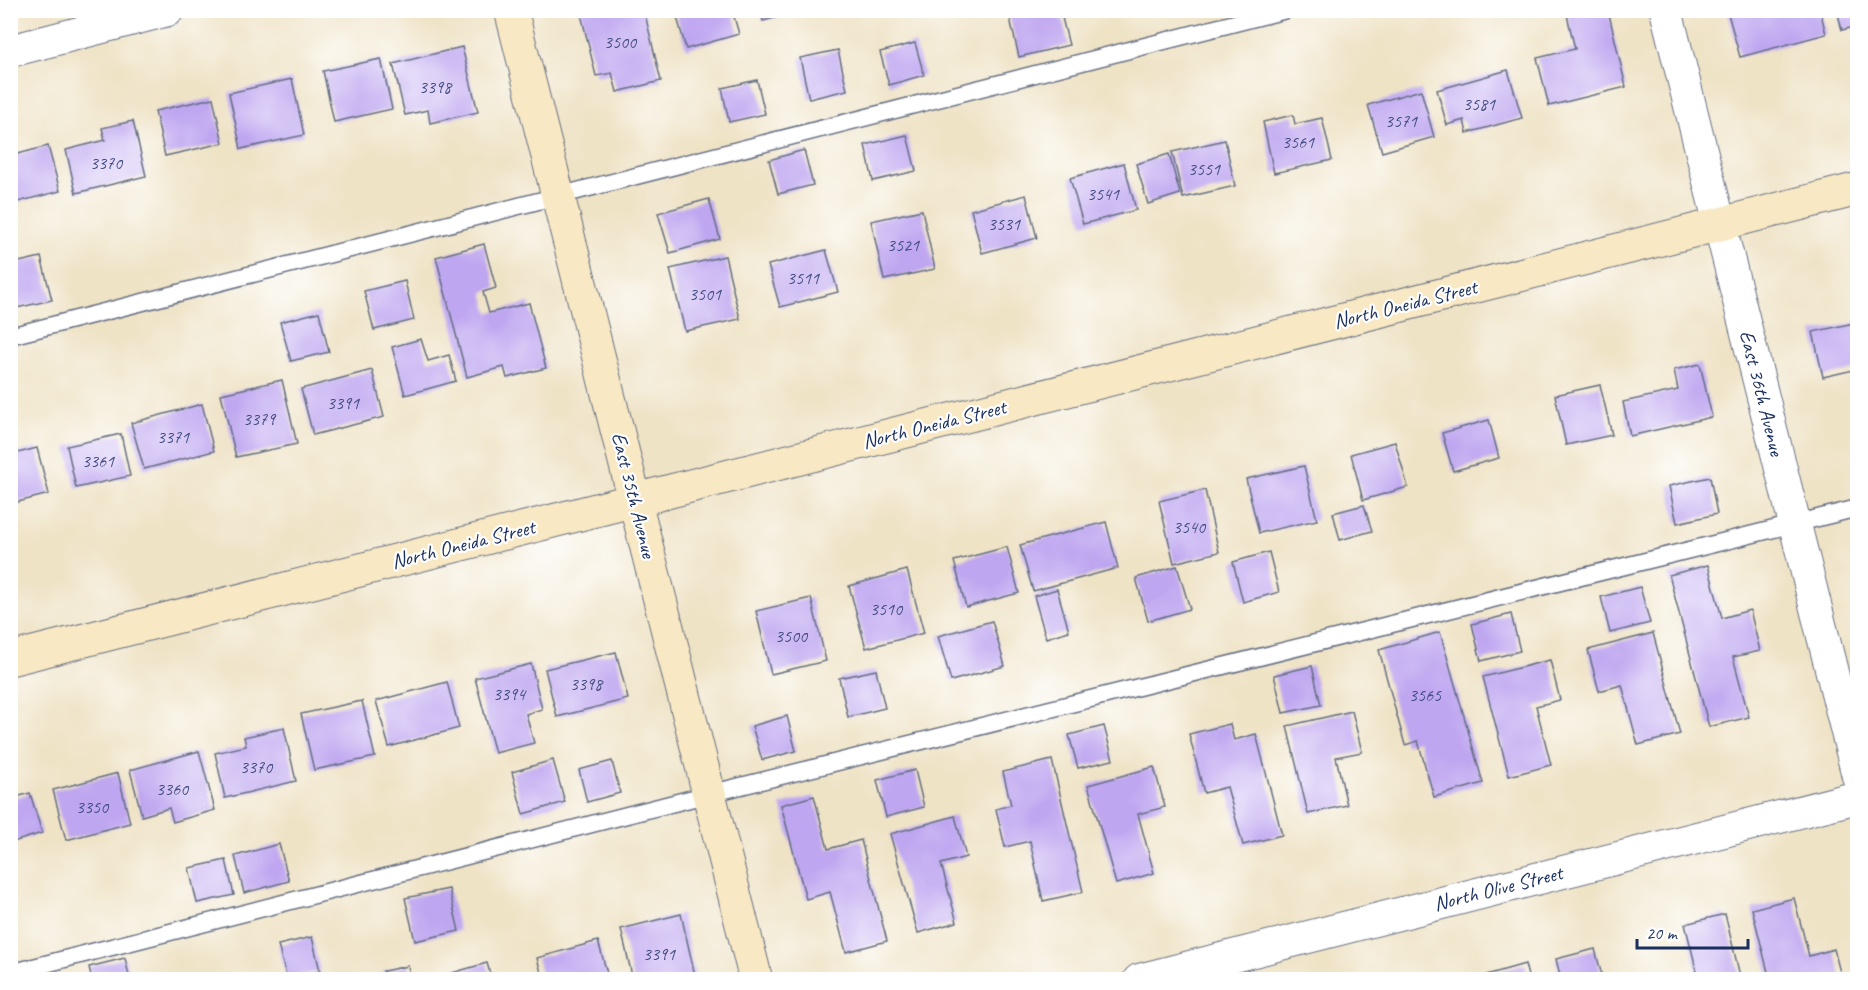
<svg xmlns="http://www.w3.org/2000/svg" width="1868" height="990" viewBox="0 0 1868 990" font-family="Caveat,sans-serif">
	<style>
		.building { fill: #bea6f0 }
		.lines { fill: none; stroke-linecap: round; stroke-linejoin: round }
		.lane-casing { stroke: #656e82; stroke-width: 19 }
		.street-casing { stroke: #656e82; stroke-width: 34 }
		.secondary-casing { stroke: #656e82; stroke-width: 35 }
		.lane { stroke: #fff; stroke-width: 16 }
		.street { stroke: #fff; stroke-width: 32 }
		.secondary { stroke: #f8e8c3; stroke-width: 33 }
		.labels { text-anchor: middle; stroke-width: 4.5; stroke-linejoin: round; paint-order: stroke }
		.number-label { font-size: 18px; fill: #444d82 }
		.street-label { font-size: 21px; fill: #1b2f5e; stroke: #fff }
	</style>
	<rect width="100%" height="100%" fill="#fff"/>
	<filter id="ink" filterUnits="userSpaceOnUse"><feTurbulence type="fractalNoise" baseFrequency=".0167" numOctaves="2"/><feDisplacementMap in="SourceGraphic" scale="12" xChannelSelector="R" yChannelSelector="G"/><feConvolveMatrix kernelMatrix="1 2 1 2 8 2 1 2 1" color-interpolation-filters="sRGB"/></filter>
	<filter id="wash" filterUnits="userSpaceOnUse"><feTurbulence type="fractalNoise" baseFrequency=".008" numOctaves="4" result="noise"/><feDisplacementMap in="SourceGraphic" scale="24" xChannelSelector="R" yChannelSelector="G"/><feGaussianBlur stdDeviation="1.35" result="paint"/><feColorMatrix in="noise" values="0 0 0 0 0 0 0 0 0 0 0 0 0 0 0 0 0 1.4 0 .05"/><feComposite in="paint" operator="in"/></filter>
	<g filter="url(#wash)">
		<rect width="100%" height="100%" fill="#efe3c6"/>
		<g id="blocks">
			<path class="building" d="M 580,10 L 644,10 L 661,81 L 617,92 L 612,73 L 596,76 Z
				M 675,10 L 732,10 L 739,34 L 686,49 Z
				M 760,10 L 800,10 L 800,11 L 763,21 Z
				M 1008,10 L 1060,10 L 1069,45 L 1019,57 Z
				M 1587,10 L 1608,10 L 1626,87 L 1549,106 L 1537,58 L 1575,49 L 1567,15 Z
				M 1727,10 L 1820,10 L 1826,34 L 1740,57 Z
				M 1837,10 L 1858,10 L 1858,26 L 1842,30 Z
				M 915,43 L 924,75 L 889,85 L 880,52 Z
				M 462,47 L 478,112 L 430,123 L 428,110 L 405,115 L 393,64 Z
				M 838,50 L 847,90 L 809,99 L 800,58 Z
				M 381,59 L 392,109 L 334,122 L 323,71 Z
				M 1508,70 L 1522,118 L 1467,133 L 1464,120 L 1447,125 L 1437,90 Z
				M 292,79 L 304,135 L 241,149 L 229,93 Z
				M 757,80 L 765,114 L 729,122 L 722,88 Z
				M 1421,90 L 1434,137 L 1382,152 L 1368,105 Z
				M 213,98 L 223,143 L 165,156 L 155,111 Z
				M 1293,115 L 1295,124 L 1322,118 L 1332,160 L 1274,173 L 1263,122 Z
				M 133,121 L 146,176 L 76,193 L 66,150 L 105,140 L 102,128 Z
				M 907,135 L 916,171 L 873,181 L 865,145 Z
				M 1225,140 L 1235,186 L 1183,198 L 1172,152 Z
				M 48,146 L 60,191 L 10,204 L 10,156 Z
				M 804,150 L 813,185 L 778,194 L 769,160 Z
				M 1169,154 L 1180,194 L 1148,204 L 1136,164 Z
				M 1124,163 L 1136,210 L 1083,224 L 1070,178 Z
				M 1026,195 L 1037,238 L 982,253 L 971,210 Z
				M 709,199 L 720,239 L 670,253 L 658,213 Z
				M 922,210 L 935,269 L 884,280 L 871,221 Z
				M 484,244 L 496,288 L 483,292 L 489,313 L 529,303 L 546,368 L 507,378 L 504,367 L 467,377 L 436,257 Z
				M 826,250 L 838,292 L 780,307 L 768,265 Z
				M 725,256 L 740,319 L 685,331 L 670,269 Z
				M 41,257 L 52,300 L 12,309 L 10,264 Z
				M 405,281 L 414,320 L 374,330 L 364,291 Z
				M 319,312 L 329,352 L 291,361 L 280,322 Z
				M 1858,322 L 1858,369 L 1823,377 L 1813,332 Z
				M 421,339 L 428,361 L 449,355 L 456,381 L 405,395 L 392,347 Z
				M 1700,364 L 1712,417 L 1630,436 L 1623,402 L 1678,390 L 1674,370 Z
				M 372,370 L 384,417 L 313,435 L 301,389 Z
				M 282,380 L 297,444 L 236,457 L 221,394 Z
				M 1600,385 L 1612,435 L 1566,445 L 1555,395 Z
				M 202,404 L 214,451 L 144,469 L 131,423 Z
				M 1489,420 L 1499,458 L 1453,471 L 1442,433 Z
				M 121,434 L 130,476 L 76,488 L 67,446 Z
				M 1395,442 L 1408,487 L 1363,500 L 1351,454 Z
				M 37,448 L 49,494 L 10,504 L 10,455 Z
				M 1304,466 L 1317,520 L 1259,533 L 1246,479 Z
				M 1710,477 L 1717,514 L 1677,523 L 1669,486 Z
				M 1205,490 L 1219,552 L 1174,563 L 1159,501 Z
				M 1364,505 L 1372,531 L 1340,540 L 1333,513 Z
				M 1106,522 L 1118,568 L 1033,591 L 1020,545 Z
				M 1007,547 L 1019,593 L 966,607 L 954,561 Z
				M 1269,552 L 1279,592 L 1243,602 L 1233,562 Z
				M 1708,565 L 1722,618 L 1750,610 L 1760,651 L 1733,657 L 1749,717 L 1709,727 L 1669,575 Z
				M 1177,566 L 1190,609 L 1148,621 L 1136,578 Z
				M 907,570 L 924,633 L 866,648 L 849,586 Z
				M 1640,587 L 1650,623 L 1610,633 L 1601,597 Z
				M 1057,589 L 1069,631 L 1046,638 L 1034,596 Z
				M 811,598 L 826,661 L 771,674 L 756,611 Z
				M 1511,614 L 1520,651 L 1481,661 L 1472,624 Z
				M 992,621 L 1005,666 L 951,681 L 938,636 Z
				M 1440,632 L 1483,783 L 1434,797 L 1418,741 L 1405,745 L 1379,650 Z
				M 1653,633 L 1680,734 L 1638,745 L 1622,685 L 1599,691 L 1588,650 Z
				M 616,652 L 628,699 L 557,717 L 545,669 Z
				M 1550,660 L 1560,700 L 1536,706 L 1551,765 L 1509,776 L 1483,677 Z
				M 531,664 L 542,709 L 526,714 L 534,743 L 495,753 L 475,678 Z
				M 1312,666 L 1321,705 L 1283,713 L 1274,675 Z
				M 876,670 L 885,708 L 848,717 L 839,678 Z
				M 447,682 L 459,728 L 389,747 L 376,701 Z
				M 362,701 L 375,757 L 314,770 L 301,714 Z
				M 1352,711 L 1362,752 L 1336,757 L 1347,805 L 1308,814 L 1287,726 Z
				M 787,716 L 796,751 L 762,760 L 752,726 Z
				M 1230,724 L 1234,740 L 1256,734 L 1282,835 L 1243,845 L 1227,787 L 1204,793 L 1189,734 Z
				M 1104,726 L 1113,760 L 1078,768 L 1069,735 Z
				M 284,728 L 296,781 L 225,798 L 215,753 L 246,746 L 244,737 Z
				M 199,751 L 215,810 L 173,822 L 169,808 L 142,816 L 130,770 Z
				M 553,760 L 565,802 L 523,814 L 512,772 Z
				M 1052,760 L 1083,892 L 1043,901 L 1030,841 L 1005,847 L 996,809 L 1011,805 L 1003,772 Z
				M 612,761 L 620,793 L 587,802 L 579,770 Z
				M 1154,767 L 1165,807 L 1138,814 L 1154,873 L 1116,884 L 1088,785 Z
				M 915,770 L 924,807 L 886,817 L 877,780 Z
				M 118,773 L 130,823 L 66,840 L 53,790 Z
				M 30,793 L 42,833 L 10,843 L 10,799 Z
				M 814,796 L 828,849 L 861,840 L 887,941 L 846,952 L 830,892 L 806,899 L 781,805 Z
				M 955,816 L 966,857 L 941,864 L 957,922 L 918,933 L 890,834 Z
				M 279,844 L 289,881 L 244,893 L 235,856 Z
				M 226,860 L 234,895 L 197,903 L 189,868 Z
				M 449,889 L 459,931 L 415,941 L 405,898 Z
				M 1794,898 L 1809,956 L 1834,949 L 1842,980 L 1770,980 L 1752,909 Z
				M 681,914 L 696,980 L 633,980 L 621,929 Z
				M 1725,914 L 1741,980 L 1699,980 L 1685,924 Z
				M 312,937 L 320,971 L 287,979 L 278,945 Z
				M 598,941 L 609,980 L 543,980 L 537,958 Z
				M 1595,949 L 1603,980 L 1561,980 L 1556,959 Z
				M 125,958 L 130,980 L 92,980 L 89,967 Z
				M 487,963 L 492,980 L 449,980 L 448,974 Z
				M 1525,964 L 1529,980 L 1487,980 L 1486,975 Z
				M 408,966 L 411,980 L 385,980 L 383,971 Z"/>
		</g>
	</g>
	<g filter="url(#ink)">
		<use href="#blocks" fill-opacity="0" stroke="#656e82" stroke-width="1.5"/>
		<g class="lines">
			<defs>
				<path id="lane" d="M 10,336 L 1286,10
					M 10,973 L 709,794 L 1858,508"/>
				<path id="street" d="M 1666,10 L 1858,776
					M 10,51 L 168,10
					M 1139,980 L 1858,797"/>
				<path id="secondary" d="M 511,10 L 756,980
					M 10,659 L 1858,189"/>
			</defs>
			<use href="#lane" class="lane-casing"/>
			<use href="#street" class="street-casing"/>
			<use href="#secondary" class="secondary-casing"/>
			<use href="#lane" class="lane"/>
			<use href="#street" class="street"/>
			<use href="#secondary" class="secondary"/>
		</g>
	</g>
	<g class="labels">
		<g class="number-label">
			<text x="620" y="48">3500</text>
			<text x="435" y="93">3398</text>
			<text x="1479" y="110">3581</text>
			<text x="1401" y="127">3571</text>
			<text x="1298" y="148">3561</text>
			<text x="106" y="169">3370</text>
			<text x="1204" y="175">3551</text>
			<text x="1103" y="200">3541</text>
			<text x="1004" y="230">3531</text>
			<text x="903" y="251">3521</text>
			<text x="803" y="284">3511</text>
			<text x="705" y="300">3501</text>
			<text x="343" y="409">3391</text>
			<text x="259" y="425">3379</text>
			<text x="173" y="443">3371</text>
			<text x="98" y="467">3361</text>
			<text x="1189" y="533">3540</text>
			<text x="886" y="615">3510</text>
			<text x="791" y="642">3500</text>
			<text x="586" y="690">3398</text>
			<text x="509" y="700">3394</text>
			<text x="1425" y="701">3565</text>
			<text x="256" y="773">3370</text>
			<text x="172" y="795">3360</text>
			<text x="92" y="813">3350</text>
			<text x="659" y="960">3391</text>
		</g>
		<g class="street-label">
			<text transform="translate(1405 304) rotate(-14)" y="7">North Oneida Street</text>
			<text transform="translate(1762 393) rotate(76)" y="7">East 36th Avenue</text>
			<text transform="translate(934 424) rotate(-14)" y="7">North Oneida Street</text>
			<text transform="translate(634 495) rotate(76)" y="7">East 35th Avenue</text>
			<text transform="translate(463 544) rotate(-14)" y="7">North Oneida Street</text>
			<text transform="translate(1498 888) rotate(-14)" y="7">North Olive Street</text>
		</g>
	</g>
	<rect width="1868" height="990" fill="none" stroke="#fff" stroke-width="36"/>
	<path d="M1637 939v9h111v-9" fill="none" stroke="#1b2f5e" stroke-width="3"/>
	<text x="1646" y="939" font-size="18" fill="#1b2f5e" stroke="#ffffff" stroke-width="4.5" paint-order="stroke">20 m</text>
</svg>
